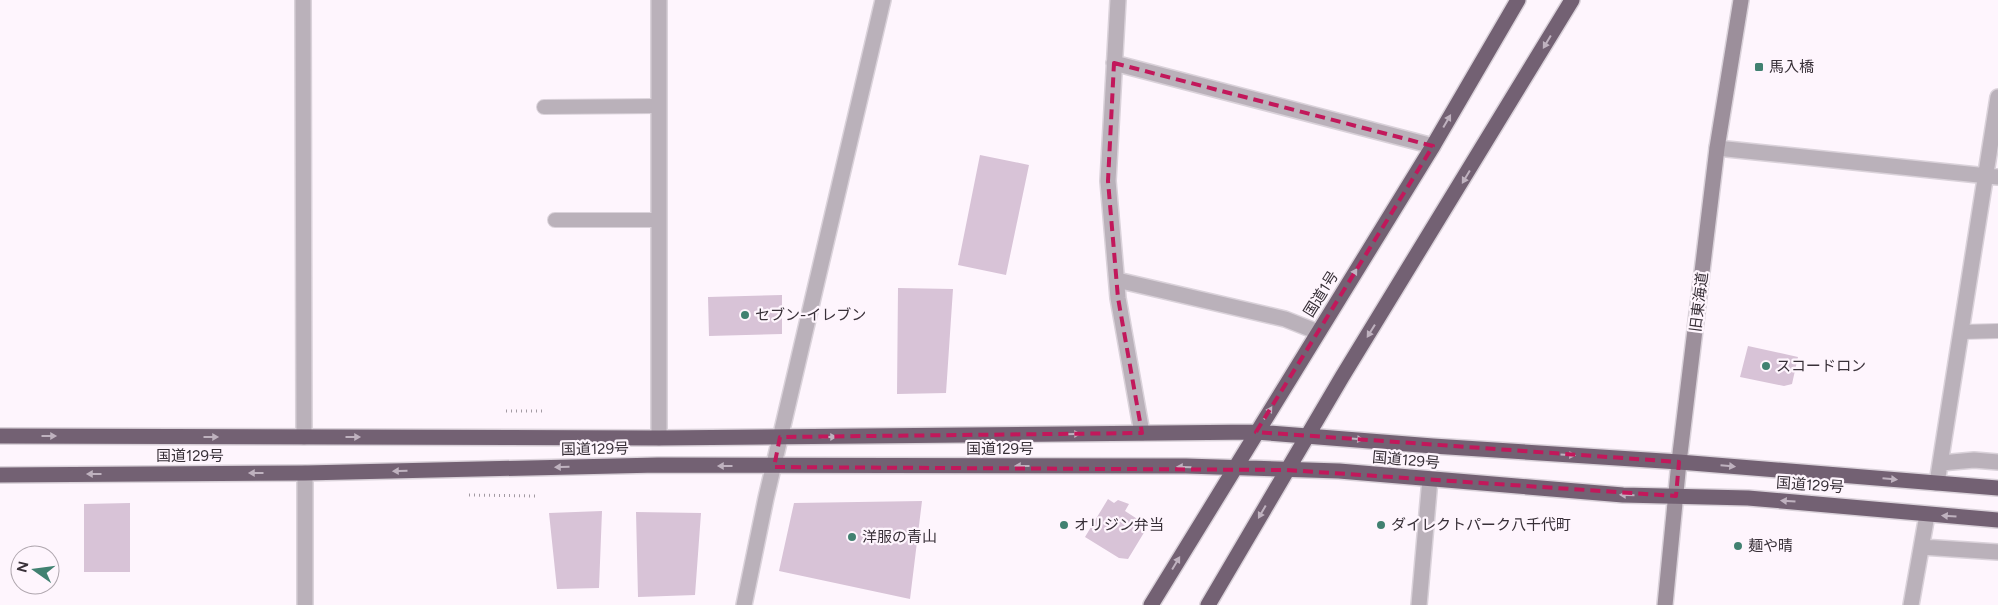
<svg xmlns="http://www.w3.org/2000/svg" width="1998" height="605" viewBox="0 0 1998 605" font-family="Figtree,'Noto Sans JP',sans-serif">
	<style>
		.building { fill: #d8c3d7 }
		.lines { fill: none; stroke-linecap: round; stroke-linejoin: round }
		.lane-casing { stroke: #dad2da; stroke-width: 16 }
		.street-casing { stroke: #dad2da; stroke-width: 18 }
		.secondary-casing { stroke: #dad2da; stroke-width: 18 }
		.highway-casing { stroke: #dad2da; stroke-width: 18 }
		.path { stroke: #a39ba3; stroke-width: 3; stroke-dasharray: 1 4; stroke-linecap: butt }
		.lane { stroke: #bab1ba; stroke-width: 14 }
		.street { stroke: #bab1ba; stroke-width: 15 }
		.secondary { stroke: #9c8f9b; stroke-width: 15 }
		.highway { stroke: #736173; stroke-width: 15 }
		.oneway { fill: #bfb2bf }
		.marked { fill: none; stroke: #c2185b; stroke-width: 4; stroke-dasharray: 10 6; stroke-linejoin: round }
		.poi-dot { fill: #418171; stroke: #fef5fd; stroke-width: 2 }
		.labels { text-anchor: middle; stroke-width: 4.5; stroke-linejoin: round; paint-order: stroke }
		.poi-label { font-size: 15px; fill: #383038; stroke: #fef5fd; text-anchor: start }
		.street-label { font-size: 15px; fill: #383038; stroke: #fef5fd }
	</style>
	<rect width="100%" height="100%" fill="#fef5fd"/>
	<path class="building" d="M 980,155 L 1029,165 L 1006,275 L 958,265 Z
		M 898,288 L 953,289 L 946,393 L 897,394 Z
		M 782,295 L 782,334 L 709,336 L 708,297 Z
		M 1748,346 L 1798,357 L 1792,384 L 1784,386 L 1740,377 Z
		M 1108,499 L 1114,503 L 1118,500 L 1129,504 L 1125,511 L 1148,526 L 1128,559 L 1119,558 L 1085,537 Z
		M 922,501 L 910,599 L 779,571 L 794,503 Z
		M 130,503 L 130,572 L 84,572 L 84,504 Z
		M 602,511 L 599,588 L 557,589 L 549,513 Z
		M 636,512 L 701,513 L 695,595 L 638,597 Z"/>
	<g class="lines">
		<defs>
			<path id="lane" d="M 544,107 L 659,106
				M 555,220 L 659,220
				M 1961,332 L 1998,331"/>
			<path id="street" d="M 303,0 L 304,437
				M 659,0 L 659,438
				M 1118,0 L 1108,181 L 1118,298 L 1142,433
				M 1114,63 L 1433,146
				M 1717,148 L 1998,177
				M 1117,280 L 1285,319 L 1318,332
				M 1941,463 L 1974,460 L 1998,462
				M 1937,483 L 1998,97
				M 1922,547 L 1998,552
				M 305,605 L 305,473
				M 744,605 L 766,498 L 883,0
				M 1419,605 L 1430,479
				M 1911,605 L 1927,515"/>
			<path id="secondary" d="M 1665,605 L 1679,462 L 1717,148 L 1741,0"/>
			<path id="highway" d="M 0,436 L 659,438 L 1256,432 L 1433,446 L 1679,462 L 1998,488
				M 0,475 L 305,473 L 658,465 L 1186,466 L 1339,471 L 1623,495 L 1748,498 L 1998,520
				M 1151,605 L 1433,146 L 1518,0
				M 1208,605 L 1342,377 L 1572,0"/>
		</defs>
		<use href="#lane" class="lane-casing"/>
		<use href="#street" class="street-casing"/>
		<use href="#secondary" class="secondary-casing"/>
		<use href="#highway" class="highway-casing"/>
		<path class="path" d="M 506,411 L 543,411
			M 469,495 L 536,496"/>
		<use href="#lane" class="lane"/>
		<use href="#street" class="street"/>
		<use href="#secondary" class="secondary"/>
		<use href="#highway" class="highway"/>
	</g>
	<defs><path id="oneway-solid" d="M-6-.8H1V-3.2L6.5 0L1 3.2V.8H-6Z" transform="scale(1.25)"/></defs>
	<g class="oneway">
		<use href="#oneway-solid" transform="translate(1547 42) rotate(121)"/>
		<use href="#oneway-solid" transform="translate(1447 121) rotate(-60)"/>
		<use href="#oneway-solid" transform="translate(1466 177) rotate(121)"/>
		<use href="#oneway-solid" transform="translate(1353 275) rotate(-58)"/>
		<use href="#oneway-solid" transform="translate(1371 331) rotate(122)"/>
		<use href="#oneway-solid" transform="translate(1268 413) rotate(-58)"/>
		<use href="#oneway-solid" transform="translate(1073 434) rotate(-1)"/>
		<use href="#oneway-solid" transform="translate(49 436)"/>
		<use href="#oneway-solid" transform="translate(211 437)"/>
		<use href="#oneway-solid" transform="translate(353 437)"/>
		<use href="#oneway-solid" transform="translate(829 437) rotate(-1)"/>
		<use href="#oneway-solid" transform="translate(1356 439) rotate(5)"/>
		<use href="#oneway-solid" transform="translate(1568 455) rotate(3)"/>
		<use href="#oneway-solid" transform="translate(725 466) rotate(-180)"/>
		<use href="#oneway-solid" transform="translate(1022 466) rotate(180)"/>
		<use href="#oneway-solid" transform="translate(1728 466) rotate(5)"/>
		<use href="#oneway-solid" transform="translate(562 467) rotate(179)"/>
		<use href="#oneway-solid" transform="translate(1184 467) rotate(-179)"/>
		<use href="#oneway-solid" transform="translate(400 471) rotate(179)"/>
		<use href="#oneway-solid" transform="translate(256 473) rotate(180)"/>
		<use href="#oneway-solid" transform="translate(94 474) rotate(180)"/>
		<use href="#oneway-solid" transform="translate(1890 479) rotate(5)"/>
		<use href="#oneway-solid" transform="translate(1627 495) rotate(-178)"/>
		<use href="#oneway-solid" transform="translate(1788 501) rotate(-176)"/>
		<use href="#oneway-solid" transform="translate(1262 512) rotate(120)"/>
		<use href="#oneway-solid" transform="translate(1949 516) rotate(-176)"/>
		<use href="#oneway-solid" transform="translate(1176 563) rotate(-59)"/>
	</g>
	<path class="marked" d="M 1114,63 L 1433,146 L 1256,432 L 1679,462 L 1676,496 L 1287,470 L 774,467 L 780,437 L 1142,433 L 1118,298 L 1108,181 Z"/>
	<g class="poi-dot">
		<rect x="1754" y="62" width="10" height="10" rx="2.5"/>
		<circle cx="745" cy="315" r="5"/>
		<circle cx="1766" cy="366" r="5"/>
		<circle cx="1064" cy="525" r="5"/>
		<circle cx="1381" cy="525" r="5"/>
		<circle cx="852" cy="537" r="5"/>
		<circle cx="1738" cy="546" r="5"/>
	</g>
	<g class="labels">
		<g class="poi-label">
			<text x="1769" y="72">馬入橋</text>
			<text x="755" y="320">セブン-イレブン</text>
			<text x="1776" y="371">スコードロン</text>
			<text x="1074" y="530">オリジン弁当</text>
			<text x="1391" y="530">ダイレクトパーク八千代町</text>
			<text x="862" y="542">洋服の青山</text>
			<text x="1748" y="551">麺や晴</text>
		</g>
		<g class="street-label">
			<text transform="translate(1321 294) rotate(-58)" y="5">国道1号</text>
			<text transform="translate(1699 302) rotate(-83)" y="5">旧東海道</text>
			<text transform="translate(595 449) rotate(-1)" y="5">国道129号</text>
			<text x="1000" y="454">国道129号</text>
			<text x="190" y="461">国道129号</text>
			<text transform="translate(1406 460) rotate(5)" y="5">国道129号</text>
			<text transform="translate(1810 485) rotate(4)" y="5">国道129号</text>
		</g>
	</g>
	<g transform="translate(35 570) rotate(284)"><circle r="24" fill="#fef5fd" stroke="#afa6ae"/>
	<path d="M0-4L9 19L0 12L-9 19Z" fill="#418171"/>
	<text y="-8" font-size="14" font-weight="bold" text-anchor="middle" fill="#383038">N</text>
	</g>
</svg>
